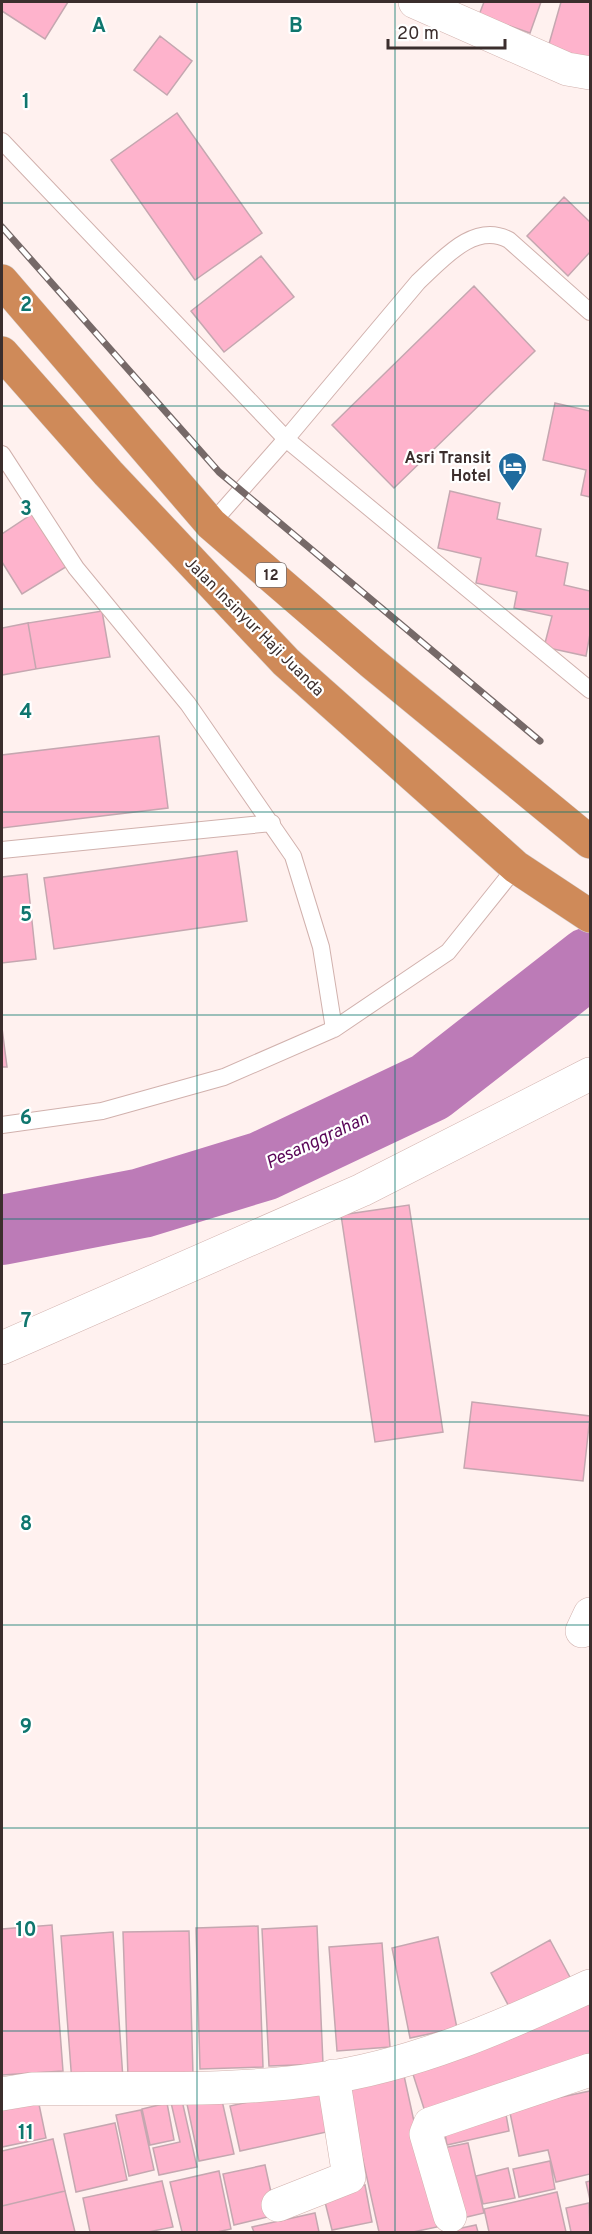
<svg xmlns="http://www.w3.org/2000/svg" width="592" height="2234" viewBox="0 0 592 2234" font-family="Overpass,sans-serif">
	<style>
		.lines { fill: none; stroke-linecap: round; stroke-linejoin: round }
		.river { stroke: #bc7bb7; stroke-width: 70 }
		.building { fill: #feb3cc; stroke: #c5a7b0; stroke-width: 1.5 }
		.lane-casing { stroke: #d1b1ad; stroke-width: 18 }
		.street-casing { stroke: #d1b1ad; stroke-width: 34 }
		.highway-casing { stroke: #d4d1d1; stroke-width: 34 }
		.lane { stroke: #fff; stroke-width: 16 }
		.street { stroke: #fff; stroke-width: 33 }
		.highway { stroke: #cf8a59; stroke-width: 33 }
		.rail-casing { stroke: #766968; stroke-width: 7 }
		.rail { stroke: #fff; stroke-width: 4.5; stroke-dasharray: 14; stroke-linecap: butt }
		.grid { fill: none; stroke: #0f766e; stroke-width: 1.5; stroke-opacity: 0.55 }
		.labels { text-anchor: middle; stroke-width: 4.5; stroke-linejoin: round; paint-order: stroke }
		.shield { fill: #fff; stroke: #766d6c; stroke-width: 1.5 }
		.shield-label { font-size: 15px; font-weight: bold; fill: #3b2e2d }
		.poi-label { font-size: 16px; font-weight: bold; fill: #3b2e2d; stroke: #fff; text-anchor: end }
		.street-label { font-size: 16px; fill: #3b2e2d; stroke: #fff }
		.water-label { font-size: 18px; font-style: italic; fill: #5a0658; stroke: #fff }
		.grid-label { font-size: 20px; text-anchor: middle; font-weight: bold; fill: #0f766e; stroke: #fff; stroke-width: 4.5; stroke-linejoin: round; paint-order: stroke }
	</style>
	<rect width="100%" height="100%" fill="#fff1ef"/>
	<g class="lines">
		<path class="river" d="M 2,1230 L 142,1203 L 263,1166 L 430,1087 L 590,962"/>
	</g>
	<path class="building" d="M 2,2 L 68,2 L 45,39 L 2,11 Z
		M 484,2 L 541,2 L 530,33 L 479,15 Z
		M 561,2 L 590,2 L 590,63 L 547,51 Z
		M 160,36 L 192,61 L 167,95 L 134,70 Z
		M 177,113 L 262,233 L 195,280 L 111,160 Z
		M 564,197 L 590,222 L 590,252 L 568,276 L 527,236 Z
		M 261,256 L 294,297 L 224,352 L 191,311 Z
		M 474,286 L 535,351 L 394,488 L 332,425 Z
		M 555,403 L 590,411 L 590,497 L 581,495 L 586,470 L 543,460 Z
		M 450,491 L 500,503 L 497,519 L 541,529 L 536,556 L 568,563 L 564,585 L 590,591 L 590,634 L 586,656 L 544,647 L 552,616 L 514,608 L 517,592 L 476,583 L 481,558 L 438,548 Z
		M 35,512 L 69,565 L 22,594 L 2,562 L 2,534 Z
		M 102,611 L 110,657 L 36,669 L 28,623 Z
		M 28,623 L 36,669 L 2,675 L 2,628 Z
		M 159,736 L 168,808 L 2,828 L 2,755 Z
		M 237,851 L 247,921 L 54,949 L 44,878 Z
		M 27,874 L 36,959 L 2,963 L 2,877 Z
		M 2,1028 L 7,1067 L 2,1067 Z
		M 409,1205 L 443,1432 L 375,1442 L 341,1215 Z
		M 472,1402 L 590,1416 L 583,1481 L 464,1468 Z
		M 52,1925 L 63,2071 L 2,2075 L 2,1929 Z
		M 258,1926 L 263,2067 L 200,2069 L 196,1928 Z
		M 317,1926 L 323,2064 L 269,2066 L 262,1929 Z
		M 189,1931 L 193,2075 L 128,2077 L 123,1932 Z
		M 113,1932 L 123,2079 L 72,2083 L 61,1936 Z
		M 438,1937 L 457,2028 L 410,2038 L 392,1948 Z
		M 550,1940 L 572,1981 L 513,2014 L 491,1973 Z
		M 382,1943 L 390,2047 L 337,2051 L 329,1947 Z
		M 590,1995 L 590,2064 L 427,2118 L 411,2068 Z
		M 403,2071 L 437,2227 L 413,2232 L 379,2232 L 346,2084 Z
		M 321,2086 L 331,2131 L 240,2151 L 230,2106 Z
		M 36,2090 L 46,2138 L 2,2147 L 2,2097 Z
		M 590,2091 L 590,2174 L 556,2182 L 548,2150 L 519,2156 L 509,2108 Z
		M 181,2096 L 197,2167 L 159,2175 L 153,2148 L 180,2142 L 170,2098 Z
		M 221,2096 L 234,2154 L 199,2161 L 187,2104 Z
		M 167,2103 L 174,2140 L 150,2145 L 142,2109 Z
		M 505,2109 L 509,2131 L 447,2145 L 443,2124 Z
		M 141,2110 L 154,2170 L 129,2176 L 116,2115 Z
		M 115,2123 L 127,2180 L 76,2192 L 64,2134 Z
		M 53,2139 L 65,2191 L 2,2206 L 2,2151 Z
		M 468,2143 L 484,2213 L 454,2220 L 438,2149 Z
		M 550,2161 L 555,2189 L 519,2197 L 513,2169 Z
		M 265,2165 L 276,2215 L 234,2225 L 223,2174 Z
		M 508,2168 L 515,2198 L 483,2204 L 476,2176 Z
		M 219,2171 L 231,2229 L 217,2232 L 182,2232 L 170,2182 Z
		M 162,2181 L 173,2227 L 148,2232 L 90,2232 L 83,2198 Z
		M 590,2181 L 590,2200 L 586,2182 Z
		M 365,2185 L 372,2222 L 332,2230 L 323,2194 Z
		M 65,2191 L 75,2232 L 2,2232 L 2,2206 Z
		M 557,2192 L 566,2232 L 489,2232 L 484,2209 Z
		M 589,2203 L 590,2232 L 571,2232 L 566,2208 Z
		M 315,2213 L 319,2232 L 254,2232 L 252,2227 Z
		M 476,2225 L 478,2232 L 453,2232 L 452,2230 Z"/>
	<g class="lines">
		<defs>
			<path id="lane" d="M 2,141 L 286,439 L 418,282 C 442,260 474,221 509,240 L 590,312
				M 2,454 L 76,568 L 188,704 L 293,856 L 321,947 L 334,1029 L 224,1077 L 102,1111 L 2,1125
				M 211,524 L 286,439 L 590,690
				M 2,850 L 272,823
				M 334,1029 L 448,952 L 516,867"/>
			<path id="street" d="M 415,2 L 567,69 L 590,73
				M 2,1348 L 362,1190 L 590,1074
				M 582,1631 L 590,1614
				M 2,2094 L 32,2089 C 125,2087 229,2093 319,2079 C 414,2066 504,2026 590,1986
				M 278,2205 L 349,2177 L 333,2076
				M 450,2216 L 426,2134 L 430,2124 L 590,2070"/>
			<path id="highway" d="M 2,281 L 211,524 L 371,662 L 590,842
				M 2,353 L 108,473 L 286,662 L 516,867 L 590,916"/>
		</defs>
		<use href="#lane" class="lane-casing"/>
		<use href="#street" class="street-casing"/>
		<use href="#highway" class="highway-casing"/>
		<use href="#lane" class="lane"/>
		<use href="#street" class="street"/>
		<use href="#highway" class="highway"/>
		<defs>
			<path id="rail" d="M 2,227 L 219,472 L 540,741"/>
		</defs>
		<use href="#rail" class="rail-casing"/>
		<use href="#rail" class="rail"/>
	</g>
	<path class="grid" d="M 197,2 L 197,2232M 395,2 L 395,2232M 2,203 L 590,203M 2,406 L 590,406M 2,609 L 590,609M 2,812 L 590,812M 2,1015 L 590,1015M 2,1219 L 590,1219M 2,1422 L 590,1422M 2,1625 L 590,1625M 2,1828 L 590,1828M 2,2031 L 590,2031"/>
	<defs>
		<symbol id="hotel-pin" viewBox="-11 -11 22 30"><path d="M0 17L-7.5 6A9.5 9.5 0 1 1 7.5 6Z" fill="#206b9e" stroke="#fff"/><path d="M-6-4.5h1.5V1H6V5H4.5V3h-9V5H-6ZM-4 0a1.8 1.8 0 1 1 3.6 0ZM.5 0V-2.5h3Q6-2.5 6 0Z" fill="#fff"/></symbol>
	</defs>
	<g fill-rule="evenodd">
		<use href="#hotel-pin" x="496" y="450" width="33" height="45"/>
	</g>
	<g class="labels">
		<rect class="shield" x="256" y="563" width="30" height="24" rx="4.5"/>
		<g class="shield-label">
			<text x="271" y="580">12</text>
		</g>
		<g class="poi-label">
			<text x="491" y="463">Asri Transit<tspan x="491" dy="18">Hotel</tspan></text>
		</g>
		<g class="street-label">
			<text transform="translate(255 626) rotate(45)" y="6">Jalan Insinyur Haji Juanda</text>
		</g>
		<g class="water-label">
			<text transform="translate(317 1140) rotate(-25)" y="6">Pesanggrahan</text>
		</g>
	</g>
	<g class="grid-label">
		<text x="99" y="32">A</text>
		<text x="296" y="32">B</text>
		<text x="26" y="108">1</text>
		<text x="26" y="311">2</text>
		<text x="26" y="515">3</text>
		<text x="26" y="718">4</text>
		<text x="26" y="921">5</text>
		<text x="26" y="1124">6</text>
		<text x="26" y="1327">7</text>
		<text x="26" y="1530">8</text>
		<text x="26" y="1733">9</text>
		<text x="26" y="1936">10</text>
		<text x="26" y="2139">11</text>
	</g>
	<rect width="592" height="2234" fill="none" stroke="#3b2e2d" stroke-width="6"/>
	<path d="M388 39v9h117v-9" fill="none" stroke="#3b2e2d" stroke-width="3"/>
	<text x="397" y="39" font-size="18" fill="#3b2e2d" stroke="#ffffff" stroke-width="4.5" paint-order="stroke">20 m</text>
</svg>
